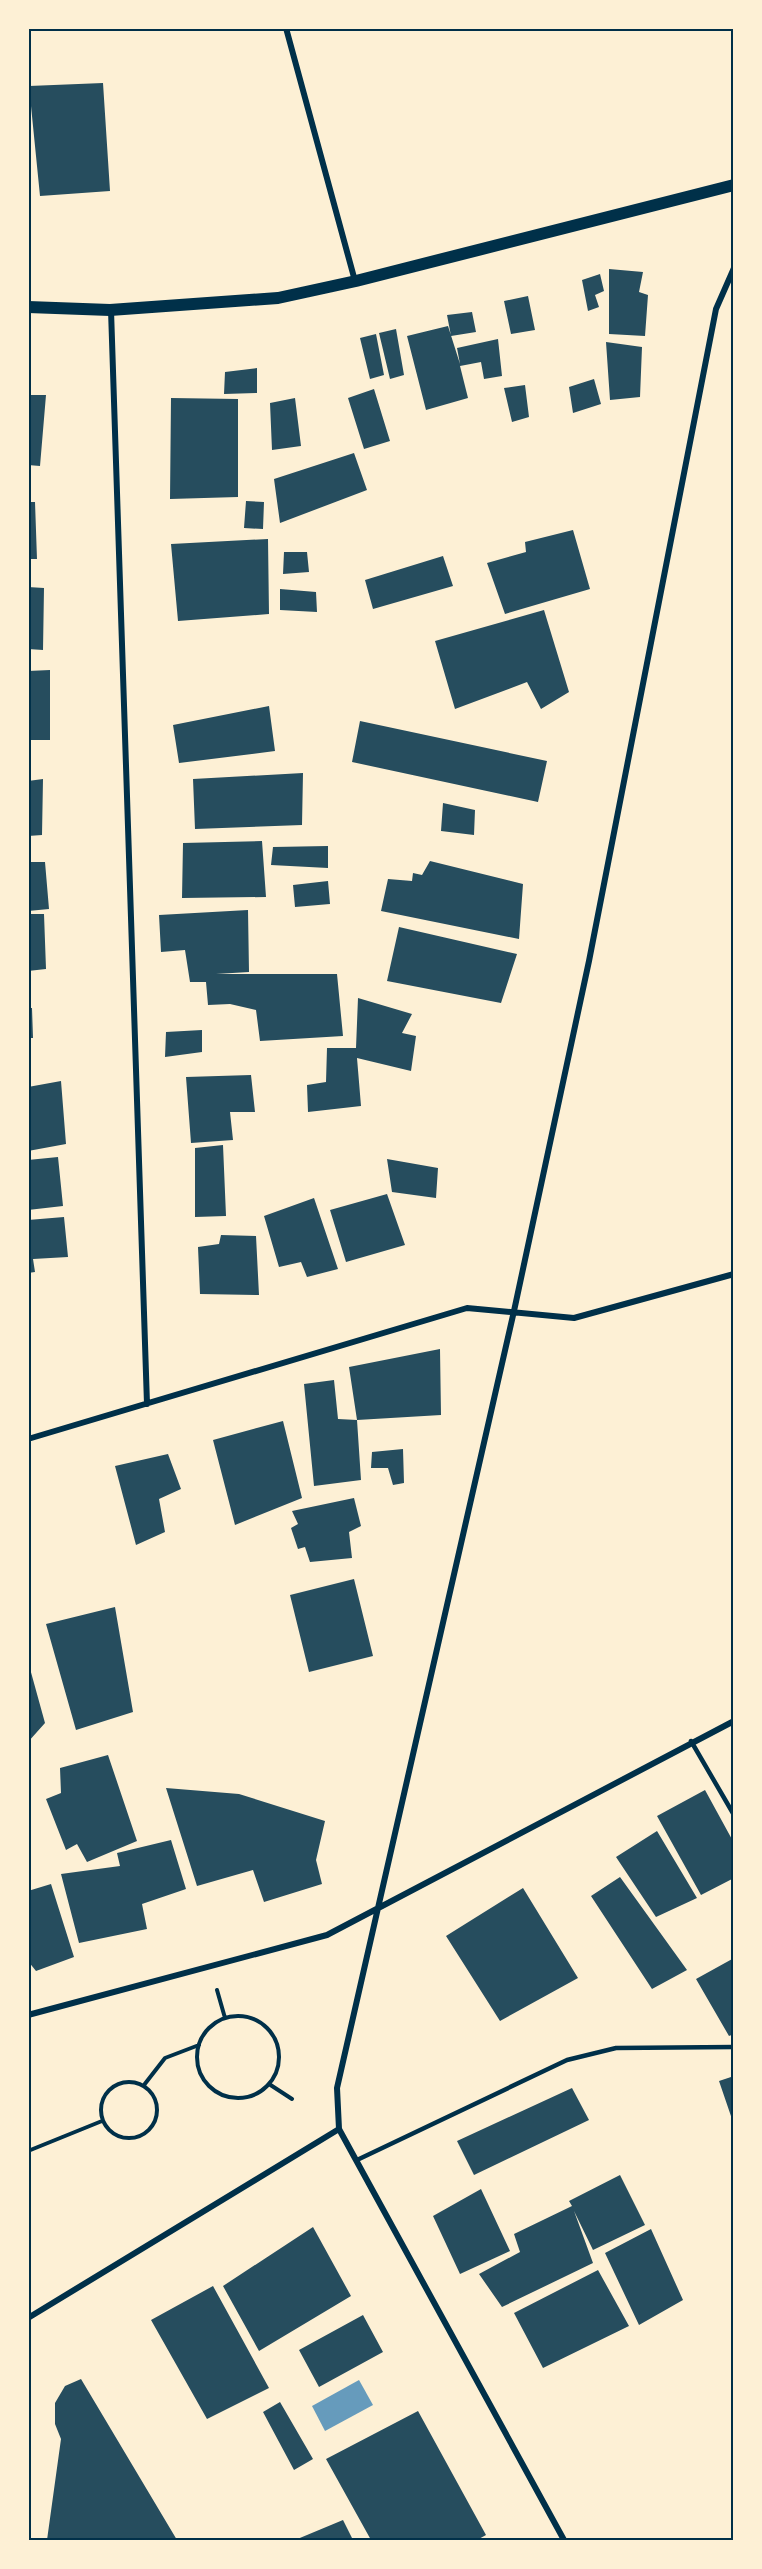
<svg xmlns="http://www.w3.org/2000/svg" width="762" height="2569" viewBox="0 0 762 2569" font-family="'Archivo Narrow',sans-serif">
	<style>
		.water { fill: #669bbc }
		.building { fill: #264d5e }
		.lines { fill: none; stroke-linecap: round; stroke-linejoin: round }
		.path { stroke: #003049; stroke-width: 4 }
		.service { stroke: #003049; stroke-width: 4.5 }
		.minor { stroke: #003049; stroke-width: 6 }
		.secondary { stroke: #003049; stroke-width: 12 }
		.neatline { fill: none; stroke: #003049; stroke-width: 2 }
	</style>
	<rect width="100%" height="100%" fill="#fdf0d5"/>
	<path class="water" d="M 359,2380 L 373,2405 L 325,2431 L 312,2406 Z"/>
	<path class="building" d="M 103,83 L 110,191 L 40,196 L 29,86 Z
		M 609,269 L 643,272 L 639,292 L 648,295 L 645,336 L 609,334 Z
		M 600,274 L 604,291 L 595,295 L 599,307 L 588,311 L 582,280 Z
		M 528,296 L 535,330 L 511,334 L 504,301 Z
		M 472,312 L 476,332 L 451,336 L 447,315 Z
		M 448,326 L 460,364 L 457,348 L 498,339 L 502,376 L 484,379 L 481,362 L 460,366 L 468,398 L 426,410 L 407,336 Z
		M 396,329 L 404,375 L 390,379 L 379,333 Z
		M 376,334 L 384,375 L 370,379 L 360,338 Z
		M 606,342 L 642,347 L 640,397 L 610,400 Z
		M 257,368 L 257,393 L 224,394 L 225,372 Z
		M 594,379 L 601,404 L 573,413 L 569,387 Z
		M 525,385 L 529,417 L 512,422 L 504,388 Z
		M 374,389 L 390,441 L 364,449 L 348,398 Z
		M 28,395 L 46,395 L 40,466 L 28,465 Z
		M 171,398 L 238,399 L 238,497 L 170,499 Z
		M 295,398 L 301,446 L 272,450 L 270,403 Z
		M 354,453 L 367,490 L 280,523 L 274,479 Z
		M 246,501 L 264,502 L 263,529 L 244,528 Z
		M 28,502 L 35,502 L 37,559 L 28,559 Z
		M 573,530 L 590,589 L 505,614 L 487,563 L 526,552 L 525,542 Z
		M 268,539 L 269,614 L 178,621 L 171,544 Z
		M 284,552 L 307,552 L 309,572 L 283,574 Z
		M 443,556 L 453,586 L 373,609 L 365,580 Z
		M 28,587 L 44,588 L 43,650 L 28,649 Z
		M 280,589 L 316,592 L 317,612 L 280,610 Z
		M 544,610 L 569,692 L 541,709 L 527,682 L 455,709 L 435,641 Z
		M 50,670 L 50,740 L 28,740 L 28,671 Z
		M 269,706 L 275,751 L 179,763 L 173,725 Z
		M 360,721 L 547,761 L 538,802 L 352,762 Z
		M 303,773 L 302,825 L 195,829 L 193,779 Z
		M 43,779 L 42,835 L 28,836 L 28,781 Z
		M 443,803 L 475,810 L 474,835 L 441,831 Z
		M 262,841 L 266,897 L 182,898 L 183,843 Z
		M 328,846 L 328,868 L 271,865 L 273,847 Z
		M 430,861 L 523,884 L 519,939 L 381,911 L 388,879 L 412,881 L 413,873 L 422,875 Z
		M 28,862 L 45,862 L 49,909 L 28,911 Z
		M 328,881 L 330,904 L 295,907 L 293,885 Z
		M 248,910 L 249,972 L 216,974 L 337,974 L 343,1036 L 260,1041 L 256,1010 L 230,1004 L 208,1005 L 206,982 L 190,982 L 185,950 L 161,952 L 159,915 Z
		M 28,914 L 44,914 L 46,969 L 28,971 Z
		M 399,927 L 517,954 L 501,1003 L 387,981 Z
		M 358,998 L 412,1014 L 402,1033 L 416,1036 L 411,1071 L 357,1058 L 361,1106 L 308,1112 L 307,1085 L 326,1082 L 327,1048 L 356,1048 Z
		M 28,1008 L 32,1008 L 33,1038 L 28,1038 Z
		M 202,1030 L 202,1052 L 165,1057 L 166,1032 Z
		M 251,1075 L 255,1112 L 230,1112 L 233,1140 L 191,1143 L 186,1077 Z
		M 61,1081 L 66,1144 L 28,1151 L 28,1087 Z
		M 223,1145 L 226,1216 L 195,1217 L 195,1148 Z
		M 58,1157 L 63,1206 L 28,1210 L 28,1160 Z
		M 387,1159 L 438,1168 L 436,1198 L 392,1192 Z
		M 387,1194 L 405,1245 L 346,1262 L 330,1210 Z
		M 314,1198 L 338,1269 L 307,1277 L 301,1262 L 279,1267 L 264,1216 Z
		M 64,1217 L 68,1257 L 33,1259 L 35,1272 L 28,1273 L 28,1220 Z
		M 221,1235 L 256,1236 L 259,1295 L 200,1294 L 198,1247 L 219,1244 Z
		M 440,1349 L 441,1415 L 357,1420 L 349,1367 Z
		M 334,1380 L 338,1419 L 357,1420 L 361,1480 L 314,1486 L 304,1384 Z
		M 283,1421 L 302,1498 L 235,1525 L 213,1440 Z
		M 403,1449 L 404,1483 L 393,1485 L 388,1468 L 371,1468 L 372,1452 Z
		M 168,1454 L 181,1489 L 159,1499 L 165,1532 L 136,1545 L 115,1466 Z
		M 354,1498 L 361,1526 L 349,1532 L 352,1558 L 310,1562 L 305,1547 L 298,1549 L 291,1528 L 298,1524 L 292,1511 Z
		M 354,1579 L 373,1656 L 309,1672 L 290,1595 Z
		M 115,1607 L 133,1712 L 76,1730 L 46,1624 Z
		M 29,1665 L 45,1723 L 28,1742 L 28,1665 Z
		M 108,1755 L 137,1841 L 87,1862 L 77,1844 L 66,1850 L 46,1799 L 61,1793 L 60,1768 Z
		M 166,1788 L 239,1794 L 325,1821 L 316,1860 L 322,1884 L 264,1902 L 253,1870 L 197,1886 Z
		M 705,1790 L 734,1843 L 734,1878 L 701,1895 L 657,1816 Z
		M 657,1831 L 697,1898 L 656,1917 L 616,1857 Z
		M 171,1840 L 186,1889 L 142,1904 L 147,1929 L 79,1943 L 61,1874 L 120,1866 L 117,1853 Z
		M 620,1877 L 687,1970 L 652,1989 L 591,1896 Z
		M 51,1884 L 74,1957 L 36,1971 L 28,1961 L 28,1891 Z
		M 523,1888 L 578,1978 L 500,2021 L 446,1936 Z
		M 734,1958 L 734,2034 L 729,2036 L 696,1979 Z
		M 734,2076 L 734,2122 L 733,2122 L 719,2081 Z
		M 572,2088 L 589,2120 L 474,2175 L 457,2141 Z
		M 620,2175 L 645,2225 L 593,2250 L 574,2211 L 593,2263 L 502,2307 L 479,2274 L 520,2252 L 514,2234 L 572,2206 L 569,2201 Z
		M 481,2189 L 510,2251 L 460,2274 L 433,2216 Z
		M 313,2227 L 351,2296 L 259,2351 L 223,2286 Z
		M 651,2229 L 683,2300 L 639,2325 L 605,2253 Z
		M 598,2270 L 629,2326 L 543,2368 L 514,2313 Z
		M 213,2286 L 269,2388 L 207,2419 L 151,2320 Z
		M 363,2315 L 383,2352 L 319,2387 L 299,2350 Z
		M 81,2379 L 177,2540 L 47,2540 L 61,2439 L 55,2424 L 55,2403 L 65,2386 Z
		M 280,2402 L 313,2459 L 294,2470 L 263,2412 Z
		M 418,2411 L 486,2535 L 477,2540 L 371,2540 L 326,2459 Z
		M 343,2520 L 353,2540 L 295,2540 Z"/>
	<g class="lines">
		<path class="path" d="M 217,1990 L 225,2018
			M197 2057a41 41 0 1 1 82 0a41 41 0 1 1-82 0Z
			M101 2110a28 28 0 1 1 56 0a28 28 0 1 1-56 0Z
			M 269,2084 L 292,2099
			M 144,2085 L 165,2058 L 199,2045
			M 28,2151 L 102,2121"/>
		<path class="service" d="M 691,1741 L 734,1815
			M 357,2160 L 567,2060 L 616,2048 L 734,2047"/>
		<path class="minor" d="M 286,28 L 355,281
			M 111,310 L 147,1404
			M 28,1439 L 467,1308 L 574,1318 L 734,1274
			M 28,2015 L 327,1935 L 734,1721
			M 28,2318 L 339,2129
			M 564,2540 L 339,2129 L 337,2088 L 514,1311 L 589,961 L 716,309 L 734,268"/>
		<path class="secondary" d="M 28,307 L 110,310 L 278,298 L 356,281 L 734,185"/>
	</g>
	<rect width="762" height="2569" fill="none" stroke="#fdf0d5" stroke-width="60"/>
	<rect x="30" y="30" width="702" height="2509" class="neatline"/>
</svg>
